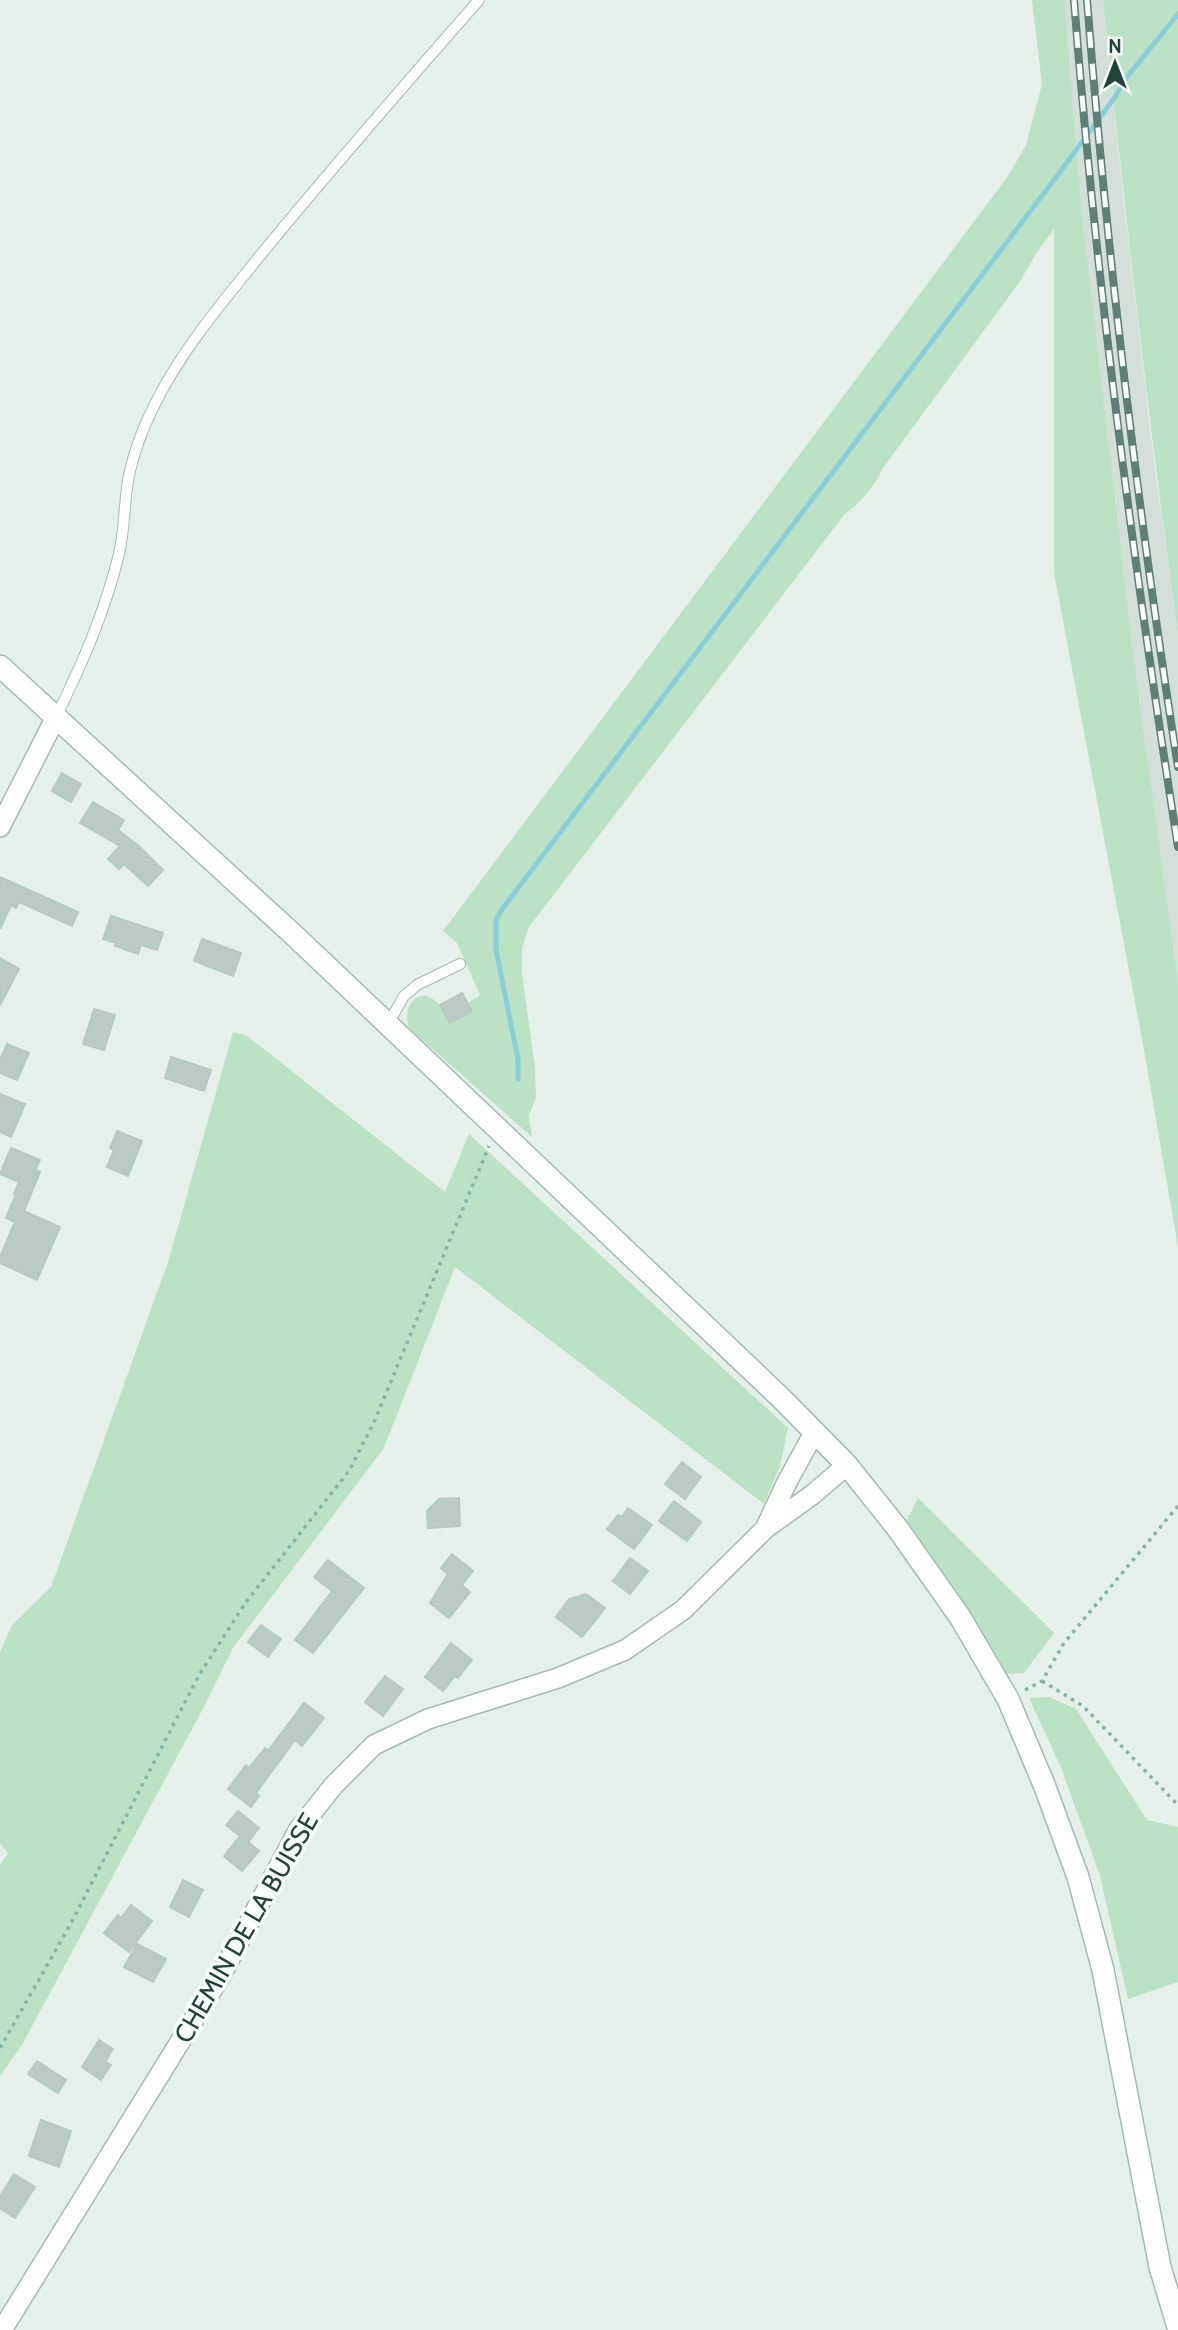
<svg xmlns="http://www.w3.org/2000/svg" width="1178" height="2330" viewBox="0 0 1178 2330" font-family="Cabin,sans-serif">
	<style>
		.built { fill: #d3e0da }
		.green { fill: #bce2c6 }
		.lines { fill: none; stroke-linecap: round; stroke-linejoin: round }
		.stream { stroke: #89ced9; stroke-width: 5 }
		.building { fill: #bacbc4; stroke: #b7cac2; stroke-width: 2 }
		.lane-casing { stroke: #a7b9b2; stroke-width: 12 }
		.street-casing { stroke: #a7b9b2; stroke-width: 22 }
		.secondary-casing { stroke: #a2bcb3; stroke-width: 24 }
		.path { stroke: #83b6a5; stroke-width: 3.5; stroke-dasharray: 3.5 5; stroke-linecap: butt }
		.lane { stroke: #fff; stroke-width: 10 }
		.street { stroke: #fff; stroke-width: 19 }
		.secondary { stroke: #fff; stroke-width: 21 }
		.rail-casing { stroke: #5d7f75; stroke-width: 8 }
		.rail { stroke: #f7fbf9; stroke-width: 5; stroke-dasharray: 16; stroke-linecap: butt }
		.labels { text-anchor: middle; stroke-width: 7; stroke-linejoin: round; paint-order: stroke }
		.street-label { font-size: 26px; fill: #22443a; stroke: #f7fbf9 }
	</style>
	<rect width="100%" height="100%" fill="#e5f0eb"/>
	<path class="built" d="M 1032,0 L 1103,0 L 1123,194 L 1154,462 L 1178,635 L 1178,1076 Z"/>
	<path class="green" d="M 1032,0 L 1064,0 L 1081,207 L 1134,663 L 1178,984 L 1178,1247 L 1144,1050 L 1054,573 L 1054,229 L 1037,252 L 1019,283 L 883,468 C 874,487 861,502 844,515 L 529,927 L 522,948 L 522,974 L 535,1067 L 536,1097 L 529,1116 L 532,1137 L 409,1028 C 402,1006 418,984 438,1003 C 443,1008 446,1016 450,1023 L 472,1011 L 468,1003 L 480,995 L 457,943 L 443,931 L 1008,176 L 1026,145 L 1042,84 Z
		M 1103,0 L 1178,0 L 1178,635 C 1149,424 1125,212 1103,0 Z
		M 233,1032 L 246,1035 L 445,1192 L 469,1134 L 788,1428 L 780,1466 L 764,1504 L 455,1267 L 384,1448 L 233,1648 L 205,1705 L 22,2045 L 0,2076 L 0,1865 L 8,1853 L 0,1843 L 0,1652 L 12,1625 L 51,1587 L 168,1262 Z
		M 918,1498 L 1054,1633 L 1024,1673 L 1004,1674 L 969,1613 L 906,1522 Z
		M 1049,1697 L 1076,1709 L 1147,1820 L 1178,1827 L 1178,1982 L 1128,1999 L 1100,1876 L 1062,1770 L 1029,1698 Z"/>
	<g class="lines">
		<path class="stream" d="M 518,1079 L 518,1059 L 496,950 L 496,920 L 503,908 L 1060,172 L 1115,97 L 1127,77 L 1178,14"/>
	</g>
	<path class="building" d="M 62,773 L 81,784 L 71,802 L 52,791 Z
		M 93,802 L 124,820 L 118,830 L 139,846 L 163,870 L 148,886 L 124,864 L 119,869 L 108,859 L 120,846 L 80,823 Z
		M 0,877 L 78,912 L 72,926 L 19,902 L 16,908 L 11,905 L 0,929 Z
		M 111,916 L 163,933 L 157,950 L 141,945 L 138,954 L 115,946 L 116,943 L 103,939 Z
		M 202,939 L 241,953 L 233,976 L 194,961 Z
		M 0,958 L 19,969 L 0,1005 Z
		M 462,993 L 472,1011 L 450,1023 L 440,1005 Z
		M 94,1009 L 115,1015 L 104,1050 L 83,1044 Z
		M 7,1044 L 29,1053 L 17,1080 L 0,1073 L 0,1060 Z
		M 171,1057 L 211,1070 L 204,1091 L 165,1078 Z
		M 0,1094 L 25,1104 L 11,1137 L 0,1132 Z
		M 117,1131 L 142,1141 L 128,1176 L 107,1167 L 114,1150 L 110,1148 Z
		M 11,1148 L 40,1160 L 35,1170 L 40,1172 L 24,1211 L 60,1227 L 37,1280 L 0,1263 L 0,1257 L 15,1222 L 6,1218 L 16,1194 L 14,1194 L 19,1182 L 0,1174 Z
		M 682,1462 L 701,1477 L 685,1499 L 665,1484 Z
		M 459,1498 L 460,1526 L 428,1528 L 427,1511 L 439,1499 Z
		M 674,1501 L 701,1522 L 687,1541 L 659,1521 Z
		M 628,1508 L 652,1525 L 634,1549 L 607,1529 L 618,1515 L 622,1517 Z
		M 452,1554 L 473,1571 L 462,1585 L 470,1592 L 449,1618 L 430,1603 L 448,1574 L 441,1568 Z
		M 630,1558 L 648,1571 L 630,1594 L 613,1581 Z
		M 328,1560 L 364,1588 L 313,1653 L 295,1640 L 332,1591 L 314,1577 Z
		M 586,1594 L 605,1608 L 582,1637 L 556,1617 L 569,1599 Z
		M 261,1625 L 281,1639 L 268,1657 L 248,1642 Z
		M 451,1643 L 472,1660 L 458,1678 L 455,1676 L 443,1691 L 425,1677 Z
		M 385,1676 L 403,1689 L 383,1716 L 365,1702 Z
		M 304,1703 L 324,1718 L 302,1746 L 295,1740 L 256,1793 L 259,1796 L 251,1807 L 228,1789 L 246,1765 L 249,1768 L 265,1748 L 268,1751 Z
		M 238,1811 L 259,1828 L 248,1842 L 259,1851 L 242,1871 L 224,1856 L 240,1836 L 226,1825 Z
		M 183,1880 L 203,1890 L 189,1917 L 170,1907 Z
		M 131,1905 L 152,1921 L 129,1952 L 104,1933 L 118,1915 L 121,1918 Z
		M 137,1944 L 166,1959 L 153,1982 L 124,1967 Z
		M 99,2040 L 113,2049 L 105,2062 L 111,2065 L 101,2080 L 82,2067 Z
		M 37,2061 L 66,2080 L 58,2093 L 28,2074 Z
		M 41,2120 L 71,2131 L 59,2167 L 29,2156 Z
		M 14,2174 L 35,2187 L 15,2218 L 0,2208 L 0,2196 Z"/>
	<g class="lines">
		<defs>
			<path id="lane" d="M 56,717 C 82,664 105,612 119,554 C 125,528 124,501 129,475 C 134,453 142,430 152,410 C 181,349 226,298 268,246 C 337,162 408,81 479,0
				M 388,1024 L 404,996 L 417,985 L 460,964"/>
			<path id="street" d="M 0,827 L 56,717
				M 766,1527 L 787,1482 L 815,1431
				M 2,2330 L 220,1977 L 299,1829 L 334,1785 L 374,1745 L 428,1719 L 558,1678 L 625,1650 L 683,1610 L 766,1528 L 812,1495 L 847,1465"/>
			<path id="secondary" d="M 0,666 L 297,938 L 781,1398 L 847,1465 L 898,1529 L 960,1617 L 1008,1699 L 1045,1787 L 1078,1877 L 1103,1970 L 1160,2267 L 1178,2327"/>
		</defs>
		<use href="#lane" class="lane-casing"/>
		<use href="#street" class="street-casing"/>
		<use href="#secondary" class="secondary-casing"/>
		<path class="path" d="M 1042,1681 L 1083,1706 L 1178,1805
			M 1025,1690 L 1042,1681 L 1064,1643 L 1178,1506
			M 0,2048 L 70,1925 L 199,1675 L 246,1602 L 349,1471 L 374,1422 L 489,1146"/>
		<use href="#lane" class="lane"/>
		<use href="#street" class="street"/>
		<use href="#secondary" class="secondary"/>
		<defs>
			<path id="rail" d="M 1074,0 C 1096,284 1134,566 1178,847
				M 1087,0 C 1107,256 1138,512 1178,767"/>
		</defs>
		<use href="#rail" class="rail-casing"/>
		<use href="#rail" class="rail"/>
	</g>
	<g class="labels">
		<g class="street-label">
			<text transform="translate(246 1928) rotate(-60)" y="9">CHEMIN DE LA BUISSE</text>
		</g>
	</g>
	<g transform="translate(1115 63)" stroke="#f7fbf9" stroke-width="5" paint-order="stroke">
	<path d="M0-5L12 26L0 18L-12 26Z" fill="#22443a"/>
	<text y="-10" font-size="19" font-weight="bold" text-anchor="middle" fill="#22443a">N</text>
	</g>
</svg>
